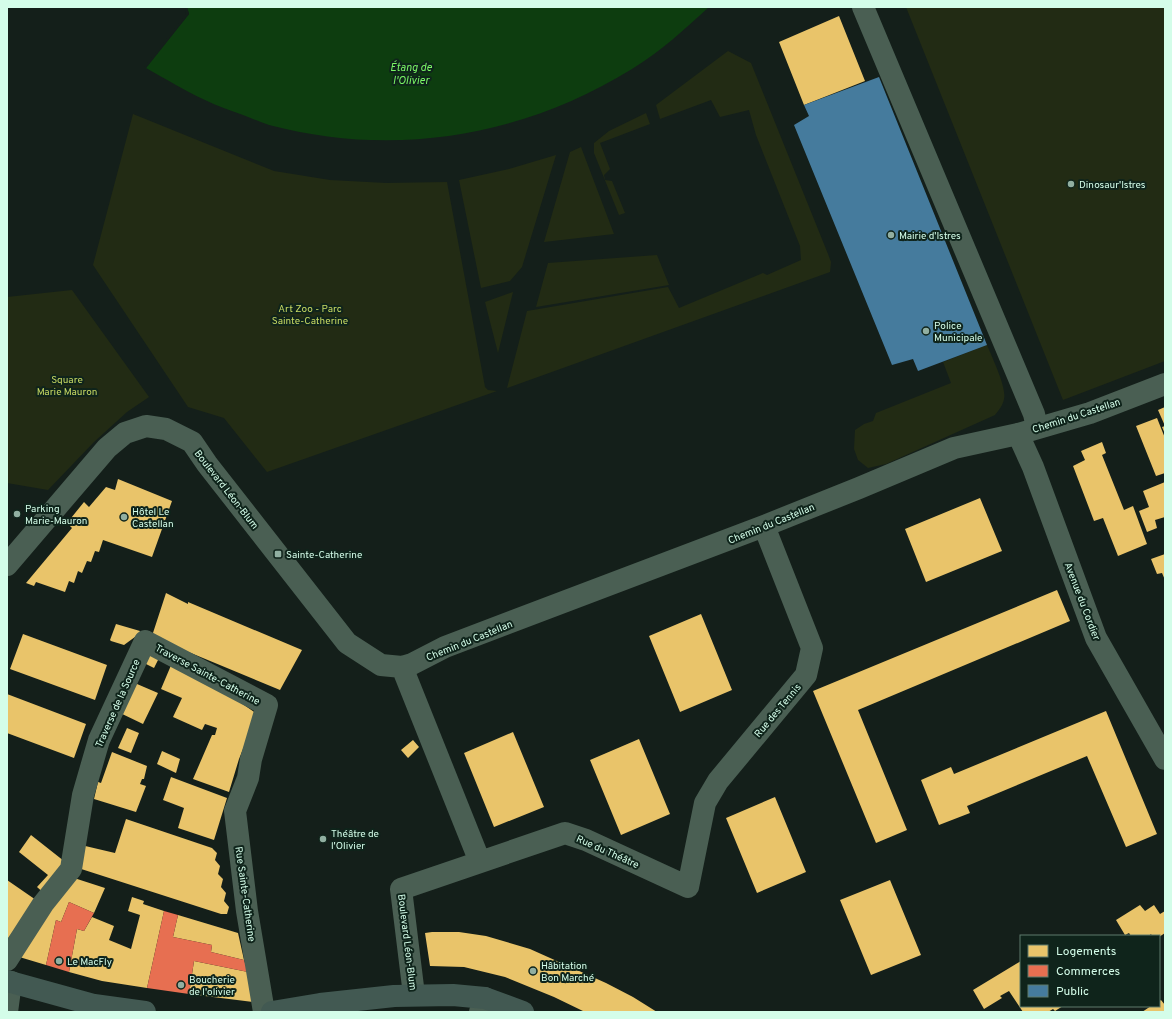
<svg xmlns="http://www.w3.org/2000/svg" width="1172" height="1019" viewBox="0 0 1172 1019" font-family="Overpass,sans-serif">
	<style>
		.green { fill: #222b14 }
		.water { fill: #0d3d0f }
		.pier { fill: #141f1a }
		.homes { fill: #e9c46a }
		.shops { fill: #e76f51 }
		.public { fill: #457b9d }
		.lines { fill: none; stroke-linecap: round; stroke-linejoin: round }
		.minor { stroke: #4a5f53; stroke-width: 22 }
		.major { stroke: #425952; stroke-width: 22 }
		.poi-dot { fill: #91afa1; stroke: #0f241b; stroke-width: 1.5 }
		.labels { text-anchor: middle; stroke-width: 4; stroke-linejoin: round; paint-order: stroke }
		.poi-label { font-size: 10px; fill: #d4fde9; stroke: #0f241b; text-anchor: start }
		.park-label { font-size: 10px; fill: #c8da63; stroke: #0f241b }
		.street-label { font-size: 10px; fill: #d4fde9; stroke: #0f241b }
		.water-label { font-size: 11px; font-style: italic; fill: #7bf867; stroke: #0f241b }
	</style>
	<rect width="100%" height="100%" fill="#141f1a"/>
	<path class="green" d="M 906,7 L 1165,7 L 1165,361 L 1063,400 Z
		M 728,51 L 751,63 L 828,254 L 831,262 L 830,272 L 507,388 L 527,311 L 668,287 L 679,308 L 763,273 L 767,275 L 801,260 L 800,246 L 756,135 L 749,110 L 720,117 L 711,100 L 660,119 L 656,105 Z
		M 646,113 L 650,124 L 600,143 L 610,169 L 604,175 L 605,180 L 612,181 L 625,213 L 619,215 L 594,153 L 594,143 L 609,131 Z
		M 133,114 L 274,171 L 330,180 L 386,183 L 447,182 L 485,387 L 488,390 L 497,391 L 267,472 L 224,418 L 188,407 L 93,265 Z
		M 581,147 L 614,234 L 544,242 L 570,152 Z
		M 556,155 L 522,267 L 510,281 L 481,288 L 459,180 L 509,169 Z
		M 657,255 L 669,285 L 536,307 L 548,263 Z
		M 72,290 L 149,397 L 127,412 L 94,442 L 48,490 L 7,483 L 7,297 Z
		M 513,292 L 498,353 L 485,302 Z
		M 987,345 C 992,357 1007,388 1004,399 C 1003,405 999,410 995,415 L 886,464 L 868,468 L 858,460 L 854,449 L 855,430 L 864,424 L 873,421 L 876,413 L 951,383 L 943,362 Z"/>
	<path class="water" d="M 187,7 L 709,7 C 685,29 660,52 632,69 C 522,137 394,158 269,125 C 260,122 251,118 243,115 C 230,110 217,106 205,100 C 185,91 166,79 146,68 L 189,14 Z"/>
	<path class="pier" d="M 185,7 L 187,7 L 189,14 L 146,68 L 144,67 L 186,14 Z"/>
	<path class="homes" d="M 839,16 L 865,81 L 804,105 L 779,42 Z
		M 1165,407 L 1165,434 L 1162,427 L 1165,426 L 1158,410 Z
		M 1157,418 L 1165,438 L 1165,473 L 1156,476 L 1136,426 Z
		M 1102,442 L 1106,453 L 1102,455 L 1124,510 L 1133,506 L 1147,544 L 1118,556 L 1103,518 L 1094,521 L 1073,466 L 1085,460 L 1081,451 Z
		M 118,479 L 172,501 L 152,557 L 103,540 L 99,552 L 95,551 L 91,562 L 87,561 L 82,573 L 78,571 L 74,583 L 69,581 L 65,592 L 36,582 L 34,586 L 26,583 L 72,528 L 67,523 L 84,502 L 89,507 L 106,487 L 115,490 Z
		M 1165,482 L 1165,517 L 1155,520 L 1157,528 L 1147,532 L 1139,511 L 1149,507 L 1143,491 Z
		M 980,498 L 1002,551 L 926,582 L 905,529 Z
		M 1165,554 L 1165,580 L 1162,573 L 1157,574 L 1151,559 Z
		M 1057,590 L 1070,621 L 858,710 L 907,830 L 876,843 L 813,691 Z
		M 166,593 L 188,604 L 188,602 L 302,650 L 280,690 L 174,646 L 151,639 Z
		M 701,614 L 732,690 L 680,712 L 649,636 Z
		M 116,624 L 140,631 L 139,634 L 124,645 L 111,641 L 110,640 Z
		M 23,634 L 107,665 L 95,700 L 10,669 Z
		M 145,649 L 160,656 L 154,668 L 140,661 Z
		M 172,663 L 231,696 L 257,714 L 239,759 L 229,792 L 193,779 L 212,735 L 215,735 L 217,728 L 205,724 L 202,730 L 173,717 L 182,698 L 161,689 Z
		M 130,681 L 158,693 L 143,724 L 116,711 Z
		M 7,694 L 86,724 L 74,758 L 7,733 Z
		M 1106,711 L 1157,834 L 1126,847 L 1087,756 L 967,806 L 970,813 L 939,825 L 921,780 L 951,767 L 954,774 Z
		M 127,728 L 139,733 L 131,753 L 118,748 Z
		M 513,732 L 544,807 L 494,827 L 464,753 Z
		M 639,739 L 670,814 L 621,835 L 590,760 Z
		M 413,740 L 419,747 L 408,758 L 401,750 Z
		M 162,751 L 180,759 L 176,773 L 157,764 Z
		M 112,752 L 147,766 L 144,779 L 142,779 L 140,784 L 146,786 L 136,812 L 94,799 L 98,782 L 101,783 Z
		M 171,777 L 227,798 L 214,840 L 178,828 L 184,808 L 163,800 Z
		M 775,797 L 806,872 L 757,893 L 726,818 Z
		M 126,819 L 212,848 L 217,853 L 215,860 L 220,866 L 218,874 L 223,879 L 221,887 L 226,893 L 224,901 L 229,907 L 227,914 L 221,914 L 75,867 L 81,845 L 115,853 Z
		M 31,835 L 69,865 L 46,895 L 37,887 L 48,875 L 19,852 Z
		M 71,877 L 105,888 L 94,913 L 69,902 L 61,922 L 56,920 L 46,965 L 16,956 Z
		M 7,880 L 36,900 L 7,940 Z
		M 890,880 L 921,955 L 871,975 L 840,900 Z
		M 132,897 L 144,901 L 143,904 L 164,911 L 147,988 L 102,981 L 69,972 L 77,929 L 84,931 L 92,917 L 114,926 L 109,940 L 131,949 L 140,915 L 128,911 Z
		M 1140,905 L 1145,911 L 1154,905 L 1160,914 L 1165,911 L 1165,933 L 1159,937 L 1152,936 L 1151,934 L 1149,936 L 1131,936 L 1129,933 L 1125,935 L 1116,920 Z
		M 178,915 L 238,933 L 244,960 L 211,952 L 212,945 L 173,937 Z
		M 432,932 L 459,932 L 486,936 L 530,949 L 606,983 L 633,997 L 657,1012 L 585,1012 L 554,997 L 505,977 L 464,967 L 430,966 L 425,933 Z
		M 194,961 L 248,972 L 253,1002 L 189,994 Z
		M 1021,961 L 1021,1006 L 1063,1006 L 1055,1011 L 1053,1009 L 1048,1012 L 1023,1012 L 1009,991 L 1000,996 L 1002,998 L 984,1009 L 973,990 Z
		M 1161,1000 L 1165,1005 L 1165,1012 L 1142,1012 L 1151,1006 L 1159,1006 L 1159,1001 Z"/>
	<path class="shops" d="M 69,902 L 94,913 L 84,931 L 77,929 L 69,972 L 46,965 L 56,920 L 61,922 Z
		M 164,911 L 178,915 L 173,937 L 212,945 L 211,952 L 244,960 L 248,972 L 194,961 L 189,994 L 147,988 Z"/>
	<path class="public" d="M 879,77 L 987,345 L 918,371 L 913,359 L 892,365 L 794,125 L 809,116 L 804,105 Z"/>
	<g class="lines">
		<path class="minor" d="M 863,7 L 1034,414 L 1037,428
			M 1018,434 L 1033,467 L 1096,638 L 1165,759
			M 7,565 L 107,448 L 125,433 L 146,426 L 166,429 L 192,442 L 207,464 L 347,643 L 381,665 L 402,667 L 412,664 L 445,647 L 764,526 L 859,488 L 954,448 L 1018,434 L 1090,413 L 1165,384
			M 402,667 L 480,862
			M 7,960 L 43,904 L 71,869 L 83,795 L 99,740 L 145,641 L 267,705 L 251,759 L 248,778 L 235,811 L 247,911 L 264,1012
			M 414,995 L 401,889 L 565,833 L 586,840 L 688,887 L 705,803 L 718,781 L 806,675 L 812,648 L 764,526
			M 7,1012 L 11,982
			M 480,1012 L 485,998"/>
		<path class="major" d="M 7,981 L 94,1005 L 145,1012
			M 272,1012 L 320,1004 L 394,996 L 453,995 L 485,998 L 523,1012"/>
	</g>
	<g class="poi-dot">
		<circle cx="1071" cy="184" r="4"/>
		<circle cx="891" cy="235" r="4"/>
		<circle cx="926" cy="331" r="4"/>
		<circle cx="17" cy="514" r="4"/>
		<circle cx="124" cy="517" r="4"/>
		<rect x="274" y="550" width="8" height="8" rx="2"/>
		<circle cx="323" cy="839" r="4"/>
		<circle cx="59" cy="961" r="4"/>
		<circle cx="533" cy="971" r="4"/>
		<circle cx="181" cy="985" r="4"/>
	</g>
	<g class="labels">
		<g class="poi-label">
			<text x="1079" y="188">Dinosaur'Istres</text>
			<text x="899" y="239">Mairie d'Istres</text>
			<text x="934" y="329">Police<tspan x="934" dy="12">Municipale</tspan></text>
			<text x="25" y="512">Parking<tspan x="25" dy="12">Marie-Mauron</tspan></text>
			<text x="132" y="515">Hôtel Le<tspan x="132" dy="12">Castellan</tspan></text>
			<text x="286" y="558">Sainte-Catherine</text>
			<text x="331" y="837">Théâtre de<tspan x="331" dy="12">l'Olivier</tspan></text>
			<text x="67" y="965">Le MacFly</text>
			<text x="541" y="969">Hâbitation<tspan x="541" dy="12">Bon Marché</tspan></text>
			<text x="189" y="983">Boucherie<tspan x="189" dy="12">de l'olivier</tspan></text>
		</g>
		<g class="park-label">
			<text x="310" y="312">Art Zoo - Parc<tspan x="310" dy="12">Sainte-Catherine</tspan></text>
			<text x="67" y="383">Square<tspan x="67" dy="12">Marie Mauron</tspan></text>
		</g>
		<g class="street-label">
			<text transform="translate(1076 415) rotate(-18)" y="4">Chemin du Castellan</text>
			<text transform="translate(227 489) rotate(52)" y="4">Boulevard Léon-Blum</text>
			<text transform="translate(771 523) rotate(-22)" y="4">Chemin du Castellan</text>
			<text transform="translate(1083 601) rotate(69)" y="4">Avenue du Cordier</text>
			<text transform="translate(469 640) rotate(-22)" y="4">Chemin du Castellan</text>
			<text transform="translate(208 674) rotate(28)" y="4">Traverse Sainte-Catherine</text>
			<text transform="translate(117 703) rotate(-66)" y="4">Traverse de la Source</text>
			<text transform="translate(777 710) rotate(-50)" y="4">Rue des Tennis</text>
			<text transform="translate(608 851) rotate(24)" y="4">Rue du Théâtre</text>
			<text transform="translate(246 894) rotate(82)" y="4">Rue Sainte-Catherine</text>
			<text transform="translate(408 942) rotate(83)" y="4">Boulevard Léon-Blum</text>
		</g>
		<g class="water-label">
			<text x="411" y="71">Étang de<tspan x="411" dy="13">l'Olivier</tspan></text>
		</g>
	</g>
	<rect width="1172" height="1019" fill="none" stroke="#d4fde9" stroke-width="16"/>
	<rect x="1020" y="935" width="140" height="72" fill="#0f241b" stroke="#5e7b6d"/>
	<rect x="1028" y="945" width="20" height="12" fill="#e9c46a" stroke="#5e7b6d"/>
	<text x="1056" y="955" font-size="12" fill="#d4fde9">Logements</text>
	<rect x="1028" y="965" width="20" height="12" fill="#e76f51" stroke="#5e7b6d"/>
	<text x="1056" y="975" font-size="12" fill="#d4fde9">Commerces</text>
	<rect x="1028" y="985" width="20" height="12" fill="#457b9d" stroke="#5e7b6d"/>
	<text x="1056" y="995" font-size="12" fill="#d4fde9">Public</text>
</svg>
